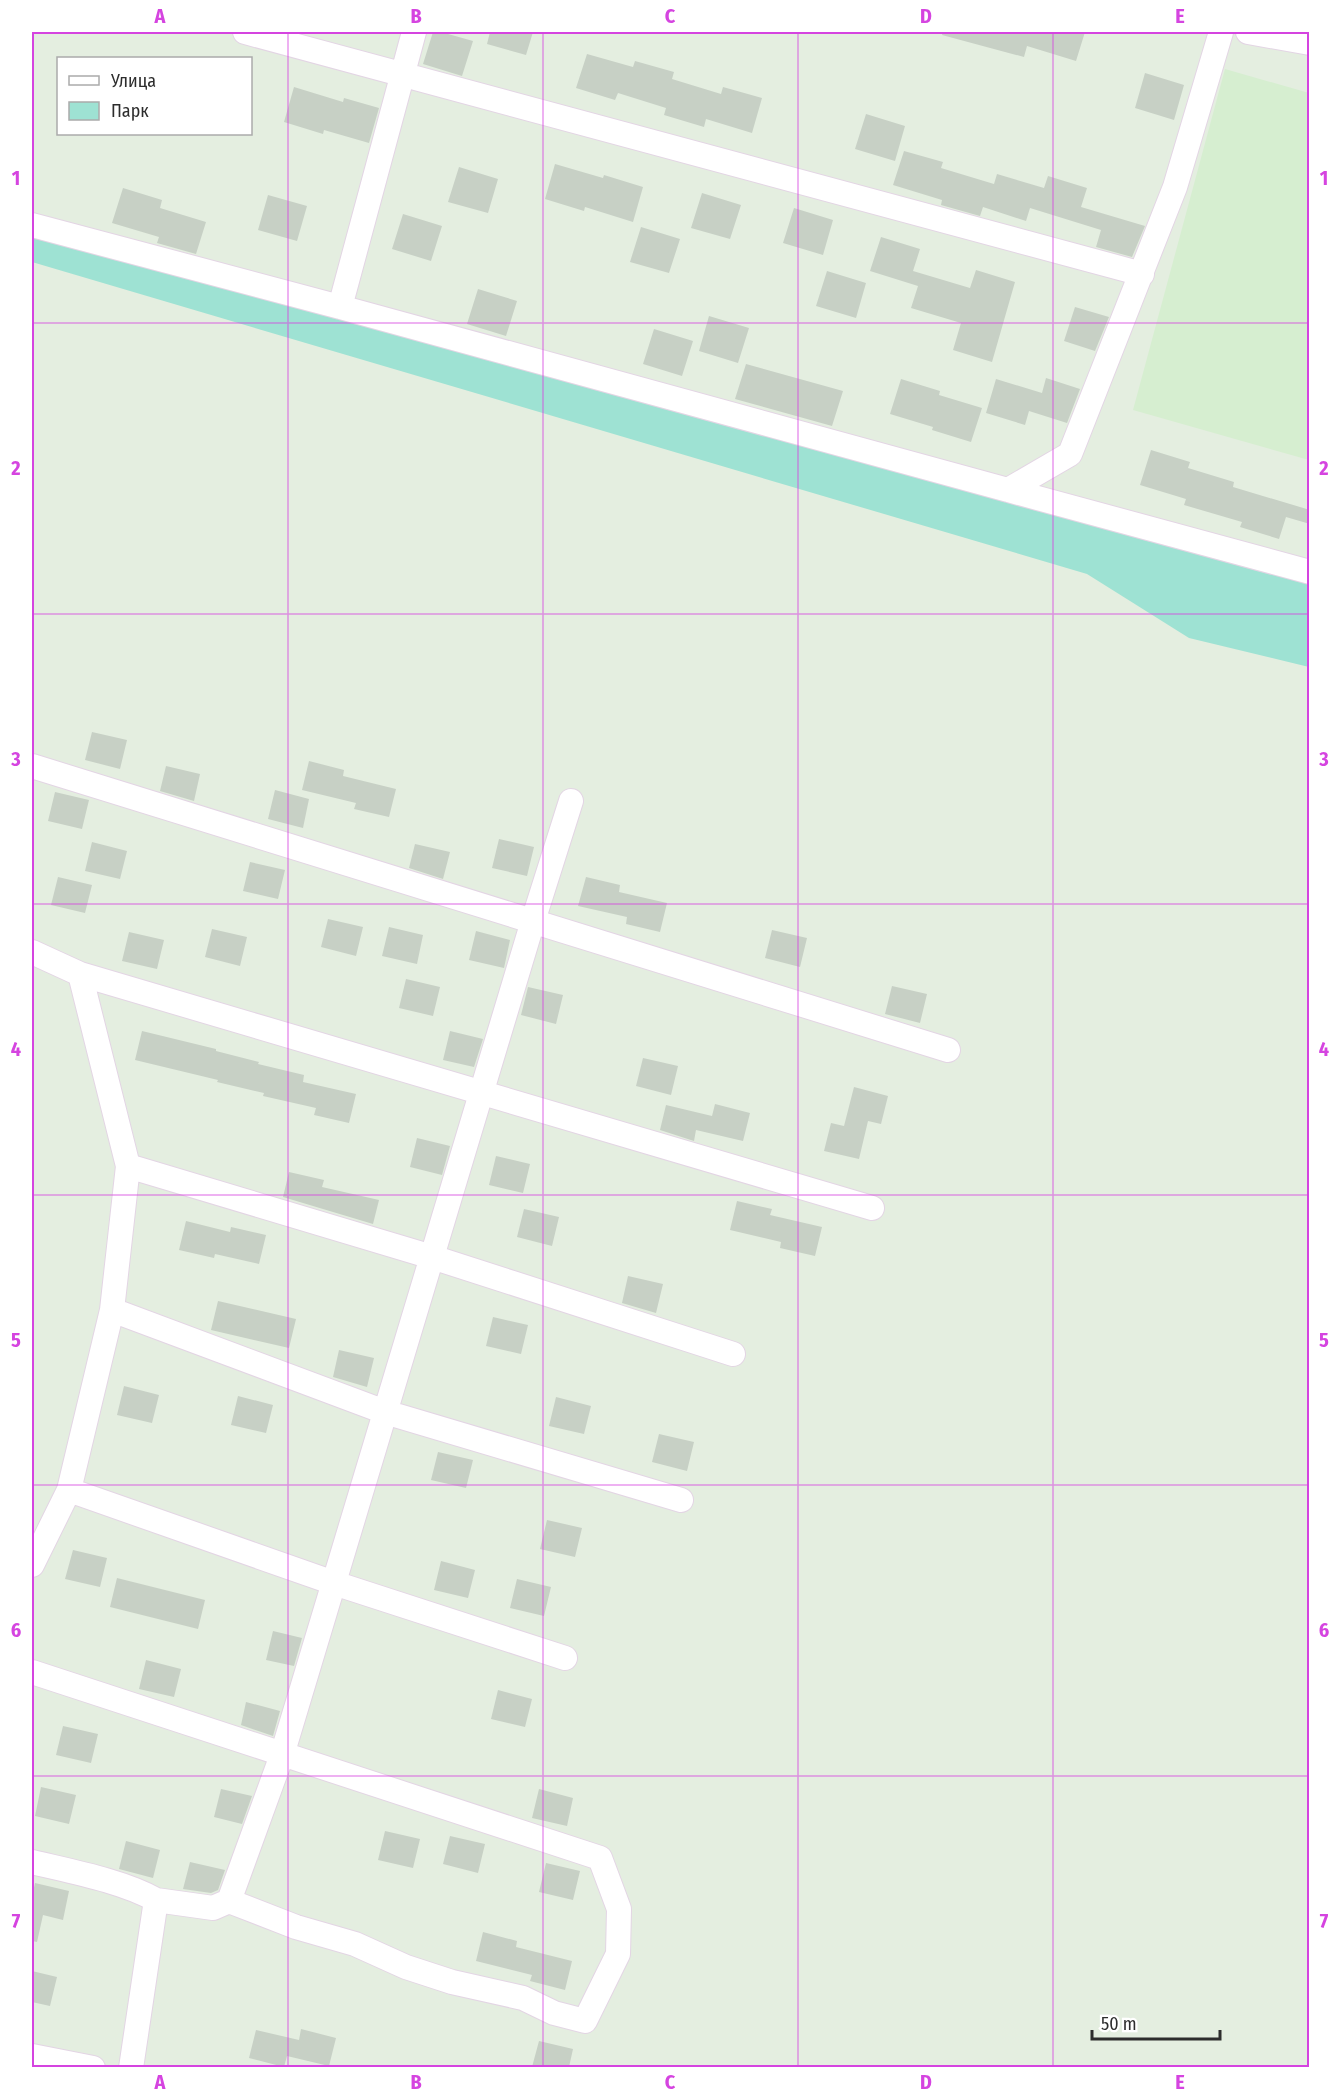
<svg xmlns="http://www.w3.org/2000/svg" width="1341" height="2099" viewBox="0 0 1341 2099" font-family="'Fira Sans Condensed',sans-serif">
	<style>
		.education { fill: #d6eed0 }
		.green { fill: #9ee2d3 }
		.building { fill: #c7d0c5 }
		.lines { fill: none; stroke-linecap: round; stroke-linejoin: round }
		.minor-casing { stroke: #e3d5e4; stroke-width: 26 }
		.minor { stroke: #fff; stroke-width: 24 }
		.grid { fill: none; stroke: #d544e0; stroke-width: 1.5; stroke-opacity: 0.55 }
		.neatline { fill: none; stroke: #d544e0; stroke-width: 2 }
		.grid-label { font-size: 20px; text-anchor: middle; font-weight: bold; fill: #d544e0 }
	</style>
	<rect width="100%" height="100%" fill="#e4eee0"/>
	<path class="education" d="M 1225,69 L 1309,93 L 1309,460 L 1133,410 Z"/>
	<path class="green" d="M 32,226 L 1309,572 L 1309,667 L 1189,638 L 1087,574 L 32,262 Z"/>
	<path class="building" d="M 433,32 L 441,32 L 473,41 L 462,76 L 423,64 Z
		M 490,32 L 533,32 L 526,55 L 487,44 Z
		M 943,32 L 1085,32 L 1076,61 L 1027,46 L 1024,57 L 942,35 Z
		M 587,54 L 633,67 L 635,61 L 674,72 L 672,79 L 721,94 L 723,87 L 762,98 L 752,133 L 706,119 L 704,127 L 664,115 L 666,108 L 618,93 L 615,100 L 576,88 Z
		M 1145,73 L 1184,85 L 1174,120 L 1135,108 Z
		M 294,87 L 343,102 L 344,98 L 379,108 L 369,143 L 324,130 L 323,134 L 284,122 Z
		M 866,114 L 905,126 L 895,161 L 855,149 Z
		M 904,151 L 943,162 L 941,168 L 994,184 L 997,174 L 1044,188 L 1048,176 L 1087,188 L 1081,207 L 1145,226 L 1132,257 L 1096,247 L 1101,230 L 1030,208 L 1026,221 L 983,207 L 980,216 L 941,205 L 942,200 L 893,185 Z
		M 555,164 L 603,178 L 604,175 L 643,187 L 633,222 L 585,207 L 584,211 L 545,199 Z
		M 459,167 L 498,179 L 488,213 L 448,202 Z
		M 123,188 L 162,200 L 160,208 L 206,222 L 196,254 L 157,243 L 159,237 L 112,223 Z
		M 702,193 L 741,205 L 730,239 L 691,228 Z
		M 268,195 L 307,206 L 297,241 L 258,230 Z
		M 794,208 L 833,220 L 823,255 L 783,243 Z
		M 403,214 L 442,226 L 431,261 L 392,249 Z
		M 641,227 L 680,239 L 669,273 L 630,262 Z
		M 881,237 L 920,249 L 913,271 L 970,288 L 976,270 L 1015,282 L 992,362 L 953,350 L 961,323 L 911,308 L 918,286 L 870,271 Z
		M 827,271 L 866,283 L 856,318 L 816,306 Z
		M 478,289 L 517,301 L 506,336 L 467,324 Z
		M 1075,307 L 1109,317 L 1095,351 L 1064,341 Z
		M 709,316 L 749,328 L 738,363 L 699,351 Z
		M 654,329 L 693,341 L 682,376 L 643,364 Z
		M 746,364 L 843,391 L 832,426 L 735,399 Z
		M 1046,378 L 1080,389 L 1067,423 L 1029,411 L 1025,425 L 986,413 L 996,379 L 1042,393 Z
		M 901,379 L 940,391 L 939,395 L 982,408 L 971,442 L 932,430 L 933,427 L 890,414 Z
		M 1151,450 L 1190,462 L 1188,468 L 1234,482 L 1233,487 L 1310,510 L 1310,524 L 1286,517 L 1279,539 L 1240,527 L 1242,522 L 1184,505 L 1186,499 L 1140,485 Z
		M 92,732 L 127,740 L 120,769 L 85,760 Z
		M 309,761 L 344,770 L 343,776 L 396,789 L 389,817 L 354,809 L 356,803 L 302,790 Z
		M 166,766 L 200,774 L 194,801 L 160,791 Z
		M 275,790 L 309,799 L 303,828 L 268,819 Z
		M 55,792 L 89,800 L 82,829 L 48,821 Z
		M 499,839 L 534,847 L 527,876 L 492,868 Z
		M 92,842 L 127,851 L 120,879 L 85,871 Z
		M 415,844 L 450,852 L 443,879 L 409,868 Z
		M 250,862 L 285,870 L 278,899 L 243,891 Z
		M 58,877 L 92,885 L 85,913 L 51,905 Z
		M 586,877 L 620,885 L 619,892 L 667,903 L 660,932 L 626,924 L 627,917 L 578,906 Z
		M 328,919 L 363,927 L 356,956 L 321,947 Z
		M 389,927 L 423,935 L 417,964 L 382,956 Z
		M 212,929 L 247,937 L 240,966 L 205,957 Z
		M 772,930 L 807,938 L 800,967 L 765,958 Z
		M 476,931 L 510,940 L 504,968 L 469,960 Z
		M 129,932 L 164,940 L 157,969 L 122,961 Z
		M 406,979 L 440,987 L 433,1016 L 399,1008 Z
		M 892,986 L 927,994 L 920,1023 L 885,1014 Z
		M 528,987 L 563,995 L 556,1024 L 521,1015 Z
		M 142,1031 L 216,1049 L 216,1051 L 259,1062 L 258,1064 L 304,1075 L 303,1082 L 356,1094 L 349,1123 L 314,1115 L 316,1108 L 263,1096 L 264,1093 L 217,1082 L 218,1080 L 135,1060 Z
		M 450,1031 L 483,1039 L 474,1067 L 443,1060 Z
		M 643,1058 L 678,1066 L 671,1095 L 636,1086 Z
		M 854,1087 L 888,1096 L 881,1124 L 868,1121 L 859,1159 L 824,1151 L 831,1123 L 844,1126 Z
		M 715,1104 L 750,1113 L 743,1141 L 696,1130 L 694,1141 L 660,1130 L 666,1105 L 712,1116 Z
		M 417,1138 L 450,1146 L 442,1175 L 410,1167 Z
		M 496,1156 L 530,1164 L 523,1193 L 489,1185 Z
		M 289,1172 L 324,1180 L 322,1187 L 379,1200 L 373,1224 L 283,1197 Z
		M 737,1201 L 772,1209 L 770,1215 L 822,1227 L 815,1256 L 780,1248 L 781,1242 L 730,1230 Z
		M 524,1209 L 559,1217 L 552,1246 L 517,1237 Z
		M 186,1221 L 230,1232 L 231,1227 L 266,1235 L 259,1264 L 215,1254 L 214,1258 L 179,1250 Z
		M 628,1276 L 663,1284 L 656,1313 L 622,1303 Z
		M 218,1301 L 296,1319 L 289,1348 L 211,1330 Z
		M 493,1317 L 528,1325 L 521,1354 L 486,1346 Z
		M 339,1350 L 374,1358 L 367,1387 L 333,1377 Z
		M 124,1386 L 159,1395 L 152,1423 L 117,1415 Z
		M 238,1396 L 273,1405 L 266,1433 L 231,1425 Z
		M 556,1397 L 591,1406 L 584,1434 L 549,1426 Z
		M 659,1434 L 694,1442 L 687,1471 L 652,1462 Z
		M 438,1452 L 473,1460 L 466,1488 L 431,1480 Z
		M 547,1520 L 582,1528 L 575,1557 L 540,1549 Z
		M 73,1550 L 107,1558 L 100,1587 L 65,1579 Z
		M 441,1561 L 475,1570 L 468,1598 L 434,1590 Z
		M 117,1578 L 205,1600 L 198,1629 L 110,1607 Z
		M 517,1579 L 551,1587 L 544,1616 L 510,1608 Z
		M 273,1631 L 302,1638 L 294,1666 L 266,1660 Z
		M 146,1660 L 181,1669 L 174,1697 L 139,1689 Z
		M 498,1690 L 532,1699 L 525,1727 L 491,1719 Z
		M 246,1702 L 280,1711 L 273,1736 L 241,1725 Z
		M 63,1726 L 98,1734 L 91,1763 L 56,1755 Z
		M 41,1787 L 76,1795 L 69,1824 L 35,1816 Z
		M 221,1789 L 252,1796 L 242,1824 L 214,1817 Z
		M 539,1789 L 573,1798 L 567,1826 L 532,1818 Z
		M 385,1831 L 420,1839 L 413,1868 L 378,1860 Z
		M 450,1836 L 485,1844 L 478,1873 L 443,1864 Z
		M 126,1841 L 160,1850 L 153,1878 L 119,1869 Z
		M 190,1862 L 225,1870 L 218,1890 L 211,1893 L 183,1889 Z
		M 546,1863 L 580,1871 L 573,1900 L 539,1892 Z
		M 35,1883 L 69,1891 L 63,1920 L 43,1915 L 37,1942 L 32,1941 L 32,1897 Z
		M 483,1932 L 517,1941 L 516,1947 L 572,1961 L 565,1990 L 530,1981 L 532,1975 L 476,1961 Z
		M 32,1971 L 57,1977 L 50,2006 L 32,2002 Z
		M 301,2029 L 336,2038 L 329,2066 L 287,2056 L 284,2067 L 249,2058 L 256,2030 L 299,2040 Z
		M 539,2041 L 573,2049 L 569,2067 L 532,2067 Z"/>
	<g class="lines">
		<defs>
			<path id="minor" d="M 245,32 L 1142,274
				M 1248,32 L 1310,43
				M 32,225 L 340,307 L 1008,490 L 1070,454 L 1175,187 L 1221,32
				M 340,307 L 414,32
				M 1008,490 L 1310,572
				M 32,766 L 948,1050
				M 32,952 L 80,974 L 872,1208
				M 128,1166 L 432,1257 L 733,1354
				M 112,1310 L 385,1412 L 681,1500
				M 69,1490 L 334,1583 L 565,1658
				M 32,1565 L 69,1490 L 112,1310 L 128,1166 L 80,974
				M 32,1672 L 600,1858 L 619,1909 L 618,1954 L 585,2021 L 554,2013 L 523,1998 L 452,1982 L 406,1967 L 355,1944 L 296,1927 L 229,1901
				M 32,1862 C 69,1871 123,1881 156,1900
				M 32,2056 L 93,2068
				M 131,2068 L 156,1900 L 213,1908 L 229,1901 L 282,1755 L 533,921 L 571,801"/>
		</defs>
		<use href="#minor" class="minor-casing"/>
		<use href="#minor" class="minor"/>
	</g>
	<path class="grid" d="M 288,32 L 288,2068M 543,32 L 543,2068M 798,32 L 798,2068M 1053,32 L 1053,2068M 32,323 L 1310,323M 32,614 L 1310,614M 32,904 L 1310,904M 32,1195 L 1310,1195M 32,1485 L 1310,1485M 32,1776 L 1310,1776"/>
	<rect width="1341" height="2099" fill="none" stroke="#ffffff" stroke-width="66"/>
	<rect x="57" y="57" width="195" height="78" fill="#ffffff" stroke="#ababab" stroke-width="1.5"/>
	<rect x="69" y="76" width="30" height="9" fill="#ffffff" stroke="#ababab" stroke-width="1.5"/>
	<text x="111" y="87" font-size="18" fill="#2d2d2d">Улица</text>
	<rect x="69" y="102" width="30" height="18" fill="#9ee2d3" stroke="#ababab" stroke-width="1.5"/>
	<text x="111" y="117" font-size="18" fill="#2d2d2d">Парк</text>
	<path d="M1092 2030v9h128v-9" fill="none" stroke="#2d2d2d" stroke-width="3"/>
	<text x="1101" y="2030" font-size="18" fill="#2d2d2d" stroke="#ffffff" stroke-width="4.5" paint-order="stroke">50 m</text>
	<rect x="33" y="33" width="1275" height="2033" class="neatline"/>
	<g class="grid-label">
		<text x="160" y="23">A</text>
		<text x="416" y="23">B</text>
		<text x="670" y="23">C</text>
		<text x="926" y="23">D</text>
		<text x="1180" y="23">E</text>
		<text x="16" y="185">1</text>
		<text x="1324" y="185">1</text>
		<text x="16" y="475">2</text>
		<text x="1324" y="475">2</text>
		<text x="16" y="766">3</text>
		<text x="1324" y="766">3</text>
		<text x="16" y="1056">4</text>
		<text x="1324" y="1056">4</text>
		<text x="16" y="1347">5</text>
		<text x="1324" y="1347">5</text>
		<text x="16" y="1637">6</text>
		<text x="1324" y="1637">6</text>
		<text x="16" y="1928">7</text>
		<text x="1324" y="1928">7</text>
		<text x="160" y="2089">A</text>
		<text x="416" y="2089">B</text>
		<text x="670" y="2089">C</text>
		<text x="926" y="2089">D</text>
		<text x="1180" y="2089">E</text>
	</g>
</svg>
